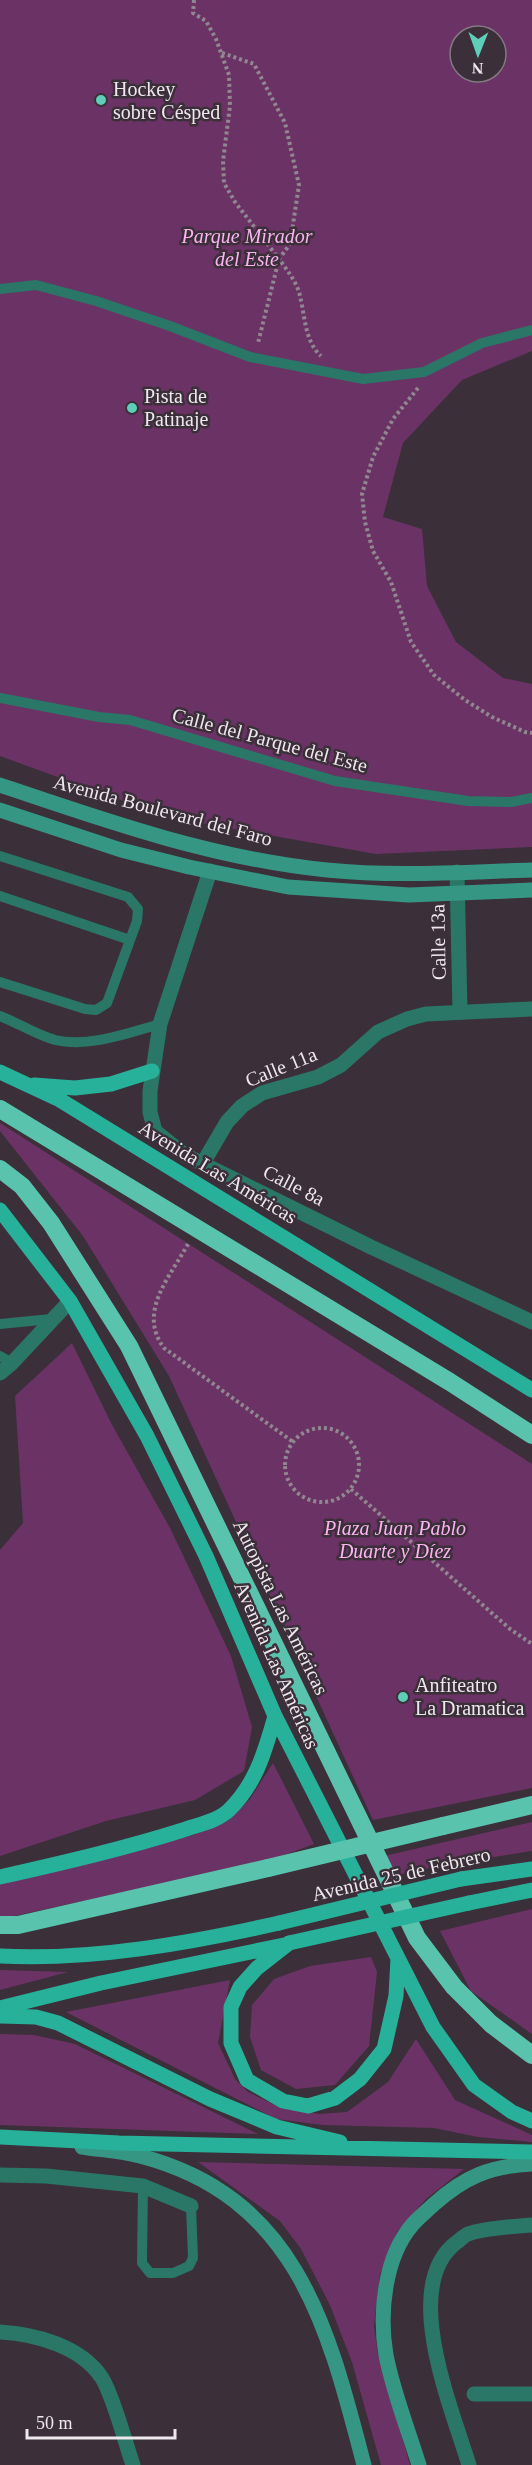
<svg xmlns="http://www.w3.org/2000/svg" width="532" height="2465" viewBox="0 0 532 2465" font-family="Georgia,serif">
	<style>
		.green { fill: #6b3365; fill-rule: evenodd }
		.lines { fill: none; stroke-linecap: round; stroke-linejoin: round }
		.path { stroke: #918790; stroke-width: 4; stroke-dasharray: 3 3; stroke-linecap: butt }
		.lane { stroke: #2a7667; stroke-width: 10 }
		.street { stroke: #2a7667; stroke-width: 15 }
		.secondary { stroke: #359684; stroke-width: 15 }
		.primary { stroke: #27b19a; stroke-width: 15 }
		.highway { stroke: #59c3ae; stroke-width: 18 }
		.primary-bridge { stroke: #27b19a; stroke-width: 15 }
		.highway-bridge { stroke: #59c3ae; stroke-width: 18 }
		.poi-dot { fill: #5eceb8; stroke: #3b2f39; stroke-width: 2 }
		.labels { text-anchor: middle; stroke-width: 5; stroke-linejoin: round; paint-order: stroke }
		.poi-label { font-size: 20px; fill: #efe7ee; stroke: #3b2f39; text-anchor: start }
		.park-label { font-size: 20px; font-style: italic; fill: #fbb3f1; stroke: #3b2f39 }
		.street-label { font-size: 20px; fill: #efe7ee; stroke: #3b2f39 }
	</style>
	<rect width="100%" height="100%" fill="#3b2f39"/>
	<path class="green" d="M 0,0 L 532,0 L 532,351 L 462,380 L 403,443 L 383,517 L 422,529 L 427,586 L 456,642 L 503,678 L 532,684 L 532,847 L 376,854 L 167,817 L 0,756 ZM 460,36 L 496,36 L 496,72 L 460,72 Z
		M 0,1123 L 532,1464 L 532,1788 L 373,1820 L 169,1376 L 83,1236 L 0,1131 Z
		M 72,1343 L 111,1423 L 170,1528 L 231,1656 L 252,1727 L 244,1771 L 195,1800 L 106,1821 L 0,1856 L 0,1550 L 23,1523 L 15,1396 Z
		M 273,1763 L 314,1844 L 268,1861 L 0,1919 L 0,1883 L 193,1835 L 228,1821 L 250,1799 Z
		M 532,1822 L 532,1851 L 443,1865 L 394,1876 L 384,1856 Z
		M 532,1909 L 532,2034 L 471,1991 L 440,1931 Z
		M 371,1957 L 377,1972 L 369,2046 L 335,2085 L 296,2089 L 261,2070 L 250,2037 L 252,2005 L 274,1979 L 310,1966 Z
		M 0,1970 L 68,1972 L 0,1990 Z
		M 230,1980 L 218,2043 L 235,2079 L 248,2092 L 275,2105 L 319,2114 L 347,2112 L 388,2082 L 416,2039 L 455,2100 L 532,2135 L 532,2142 L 478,2137 L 434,2128 L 323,2125 L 276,2119 L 66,2012 Z
		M 0,2034 L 34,2035 L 75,2044 L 258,2134 L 0,2125 Z
		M 198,2162 L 464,2169 L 426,2199 L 397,2232 L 380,2274 L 374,2326 L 378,2354 L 410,2465 L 381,2465 L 352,2362 L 330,2305 L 301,2249 L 280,2221 Z"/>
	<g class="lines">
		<path class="path" d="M 194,0 L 193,13 L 206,21 L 216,39 L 229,75 L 230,106 L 223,161 L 224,183 L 235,202 L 279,259 L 258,343
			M 222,53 L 254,64 L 285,123 L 299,185 L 290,244 L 279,259 C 287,270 295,280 299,292 C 305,313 304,341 321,356
			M 418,388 L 393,419 L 373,457 L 362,494 L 365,522 L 373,551 L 391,582 L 411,642 L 434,675 L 465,700 L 492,717 L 525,732 L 532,733
			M 188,1244 C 170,1277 137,1312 164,1348 L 293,1442
			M285 1465a37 37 0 1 1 74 0a37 37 0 1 1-74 0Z
			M 351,1489 L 510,1629 L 532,1644"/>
		<path class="lane" d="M 0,289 L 36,285 L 96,301 L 170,326 L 250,357 L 363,379 L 424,372 L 482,343 L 532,330
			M 0,698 L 99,717 L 130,720 L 335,781 L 468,801 L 511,802 L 532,798
			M 0,856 L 128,897 L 138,909 L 137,921 L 107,1003 L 96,1010 L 85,1009 L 0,982
			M 0,896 L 130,940
			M 0,1016 C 18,1023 37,1035 55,1040 C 88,1048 128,1033 160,1024
			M 0,1324 L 51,1319
			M 0,1356 L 12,1363
			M 143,2186 L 142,2263 L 150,2273 L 173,2273 L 189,2266 L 193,2258 L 191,2206"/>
		<path class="street" d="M 210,871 L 160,1024 L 150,1091 L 150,1112 L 155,1131 L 185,1155 L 371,1247 L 532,1322
			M 457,872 L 460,1012
			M 203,1163 L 227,1122 L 242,1106 L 262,1093 L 318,1077 L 341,1065 L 378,1032 L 407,1019 L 426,1014 L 532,1009
			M 0,1373 L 12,1363 L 70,1301
			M 0,2175 L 46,2176 L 143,2186 L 191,2206
			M 0,2332 C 35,2334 81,2346 102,2378 C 114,2398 125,2442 133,2465
			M 474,2394 L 532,2394
			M 469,2465 C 452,2408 399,2285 457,2242 C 461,2239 465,2235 468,2234 C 481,2229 517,2226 532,2225"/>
		<path class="secondary" d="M 0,785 C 106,821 215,859 327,870 C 395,877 464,872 532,870
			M 0,810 L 121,850 L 189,867 L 288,887 L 409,895 L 532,890
			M 82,2147 C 101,2150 121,2151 140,2156 C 297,2197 328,2327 364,2465
			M 419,2465 C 408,2429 393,2392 386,2355 C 379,2314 384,2257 413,2224 C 419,2217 427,2211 433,2205 C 464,2177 490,2166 532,2164"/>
		<path class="primary" d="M 0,1072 L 60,1100 L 532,1390
			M 34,1085 L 75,1088 L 111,1084 L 152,1071
			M 0,1210 L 70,1301 L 147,1436 L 206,1556 L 275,1716 L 433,2027 L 474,2085 L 512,2112 L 532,2121
			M 0,1877 C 62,1863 123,1849 183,1830 C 197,1825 218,1821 229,1810 C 256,1784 265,1751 275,1716
			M 461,1879 L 532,1869
			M 469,1903 L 532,1890
			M 289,1943 L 257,1968 L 240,1987 L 231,2007 L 231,2043 L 247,2080 L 283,2101 L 308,2106 L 335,2098 L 360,2079 L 384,2049 L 396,1996 L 398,1958
			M 0,1956 C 90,1961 191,1943 279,1923
			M 0,2008 L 101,1983 L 284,1945
			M 0,2016 L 36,2017 L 58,2023 L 210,2099 L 277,2127 L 340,2142
			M 0,2137 L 119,2143 L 532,2152"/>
		<path class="highway" d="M 0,1109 L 450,1382 L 532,1435
			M 0,1169 L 22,1186 L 51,1223 L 129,1346 L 417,1938 L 454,1987 L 491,2024 L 532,2055
			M 443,1826 L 532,1805
			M 0,1925 L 18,1925 L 268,1868"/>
		<path class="primary-bridge" d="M 279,1923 L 461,1879
			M 289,1943 L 469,1903"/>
		<path class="highway-bridge" d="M 268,1868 L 443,1826"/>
	</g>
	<g class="poi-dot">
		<circle cx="101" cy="100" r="6"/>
		<circle cx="132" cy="408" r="6"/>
		<circle cx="403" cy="1697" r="6"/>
	</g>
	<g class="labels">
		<g class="poi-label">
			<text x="113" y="96">Hockey<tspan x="113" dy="23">sobre Césped</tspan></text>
			<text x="144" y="403">Pista de<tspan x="144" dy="23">Patinaje</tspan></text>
			<text x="415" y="1692">Anfiteatro<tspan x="415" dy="23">La Dramatica</tspan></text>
		</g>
		<g class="park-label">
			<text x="247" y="243">Parque Mirador<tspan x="247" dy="23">del Este</tspan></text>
			<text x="395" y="1535">Plaza Juan Pablo<tspan x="395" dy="23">Duarte y Díez</tspan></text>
		</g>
		<g class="street-label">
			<text transform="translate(270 740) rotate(15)" y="7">Calle del Parque del Este</text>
			<text transform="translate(163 810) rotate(15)" y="7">Avenida Boulevard del Faro</text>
			<text transform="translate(438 942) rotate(-91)" y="7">Calle 13a</text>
			<text transform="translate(281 1067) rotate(-22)" y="7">Calle 11a</text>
			<text transform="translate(218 1172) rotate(31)" y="7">Avenida Las Américas</text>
			<text transform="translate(294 1185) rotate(27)" y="7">Calle 8a</text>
			<text transform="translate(281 1607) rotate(64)" y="7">Autopista Las Américas</text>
			<text transform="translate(277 1665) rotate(66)" y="7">Avenida Las Américas</text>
			<text transform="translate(401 1874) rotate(-13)" y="7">Avenida 25 de Febrero</text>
		</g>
	</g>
	<g transform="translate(478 54) rotate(181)"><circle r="28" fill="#3b2f39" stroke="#837981" stroke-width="1.5"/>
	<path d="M0-4.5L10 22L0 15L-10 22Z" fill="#5eceb8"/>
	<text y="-9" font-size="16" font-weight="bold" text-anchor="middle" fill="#efe7ee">N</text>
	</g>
	<path d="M27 2429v9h148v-9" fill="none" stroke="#efe7ee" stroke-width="3"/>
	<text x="36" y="2429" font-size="18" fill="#efe7ee" stroke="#3b2f39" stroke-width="4.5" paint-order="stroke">50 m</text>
</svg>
